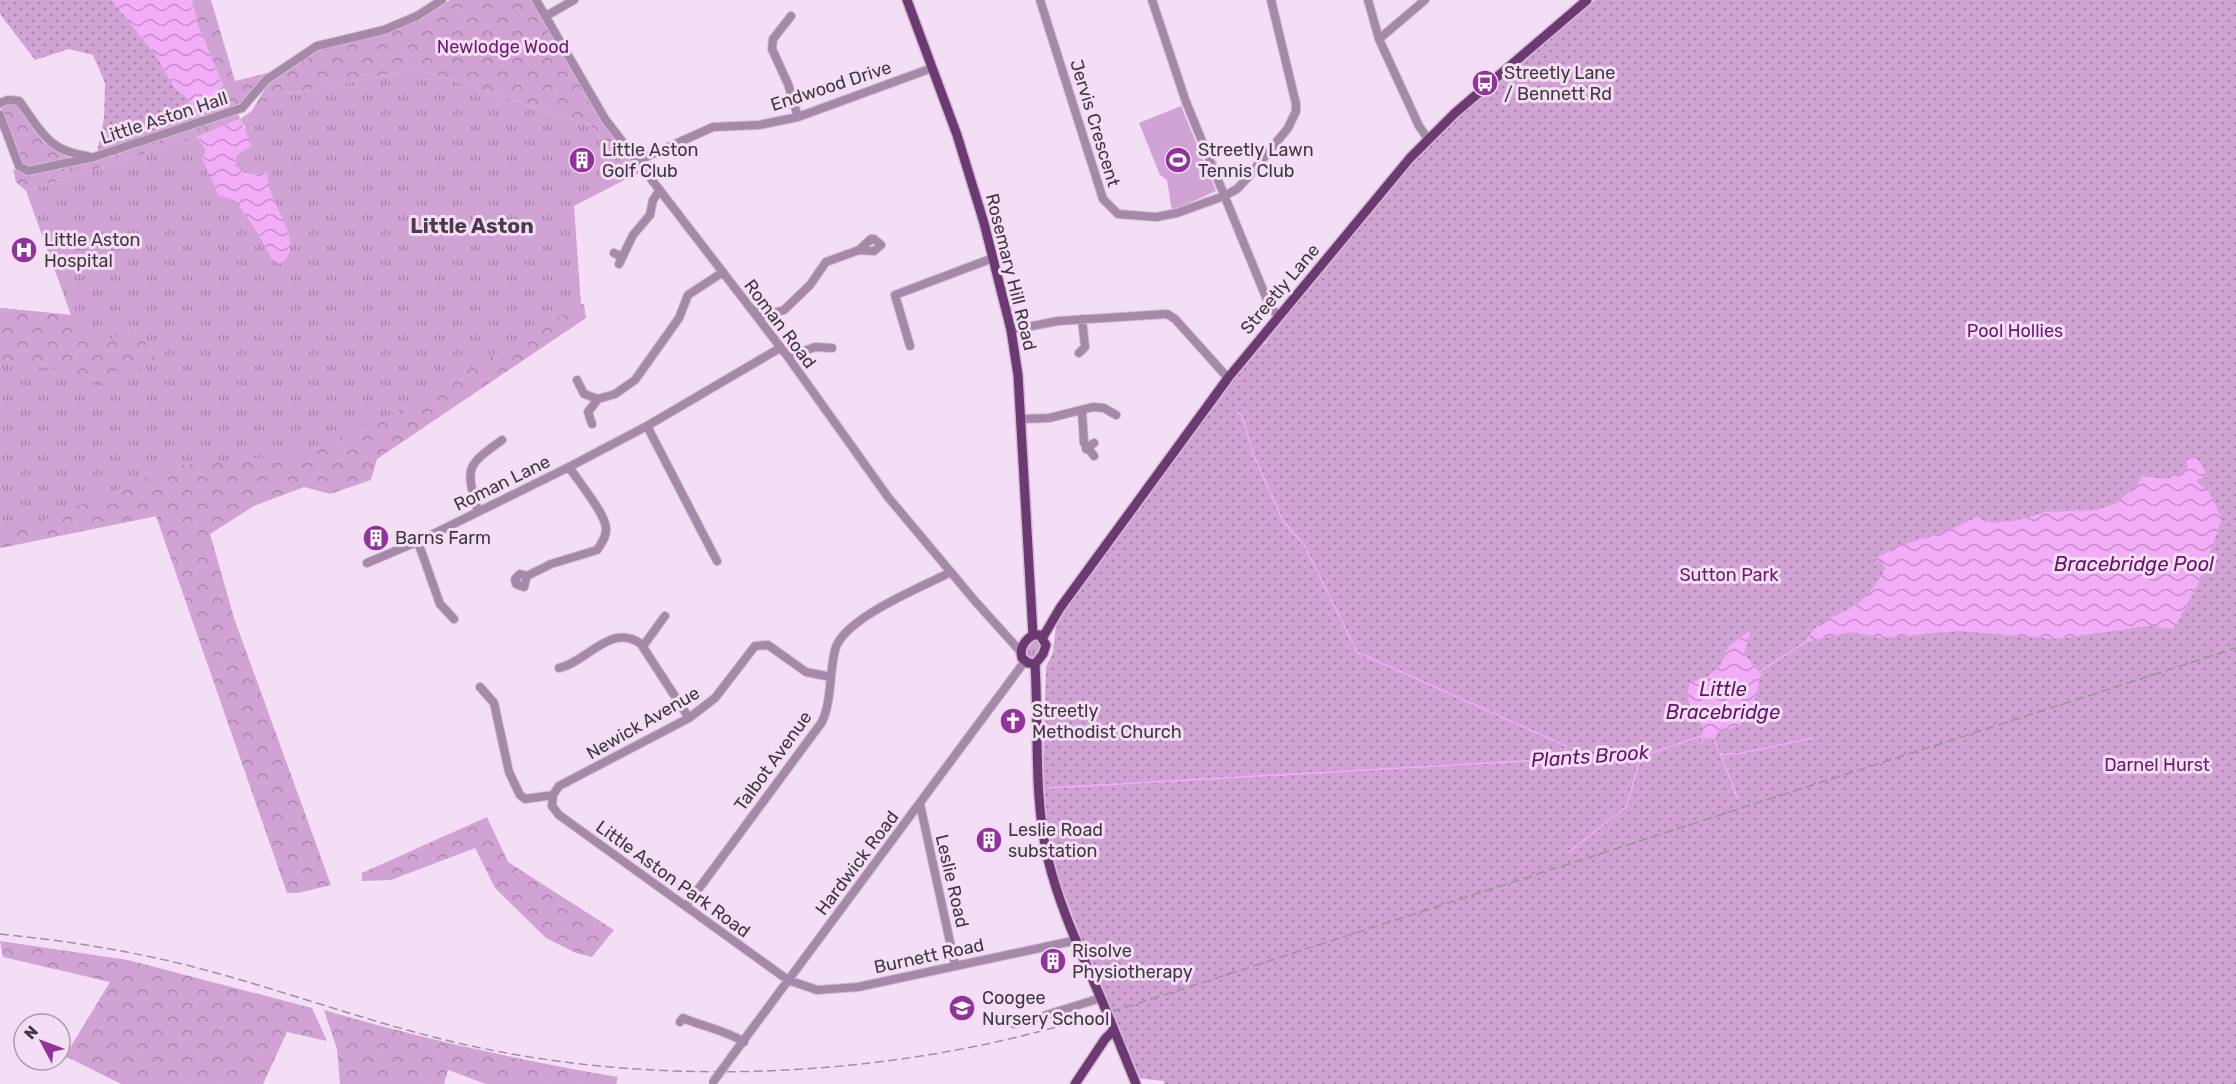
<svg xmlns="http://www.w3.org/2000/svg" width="2236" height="1084" viewBox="0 0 2236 1084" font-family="Rubik,sans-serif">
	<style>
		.grass { fill: url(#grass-tufts) }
		.forest { fill: url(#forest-crowns) }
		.park { fill: url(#park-dots) }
		.pitch { fill: #d1a2d4 }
		.water { fill: url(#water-waves) }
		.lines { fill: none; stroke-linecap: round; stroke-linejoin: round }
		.stream { stroke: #f2acf8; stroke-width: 1.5 }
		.minor-casing { stroke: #d0bdd1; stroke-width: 10 }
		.major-casing { stroke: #d0bdd1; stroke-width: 12 }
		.minor { stroke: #a688a8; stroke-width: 8 }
		.major { stroke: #6d3972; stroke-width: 9 }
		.rail { stroke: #9f90a0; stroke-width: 1.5; stroke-dasharray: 9 4.5; stroke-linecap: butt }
		.minor-bridge-casing { stroke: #d0bdd1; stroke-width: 10; stroke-linecap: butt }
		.major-bridge-casing { stroke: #d0bdd1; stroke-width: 12; stroke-linecap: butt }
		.minor-bridge { stroke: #a688a8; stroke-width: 8 }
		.major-bridge { stroke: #6d3972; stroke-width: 9 }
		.labels { text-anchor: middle; stroke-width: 6; stroke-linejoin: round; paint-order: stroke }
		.park-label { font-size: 18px; fill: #6b1873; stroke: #f4def5 }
		.poi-label { font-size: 18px; fill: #3f3740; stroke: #f4def5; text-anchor: start }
		.street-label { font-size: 18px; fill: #3f3740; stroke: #f4def5 }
		.water-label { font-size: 20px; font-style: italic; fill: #65106d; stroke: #f4def5 }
		.quarter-label { font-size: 21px; font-weight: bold; fill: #4b3a4c; stroke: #f4def5 }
	</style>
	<defs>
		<pattern id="grass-tufts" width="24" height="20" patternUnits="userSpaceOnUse" patternTransform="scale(1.5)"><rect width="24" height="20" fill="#d1a2d4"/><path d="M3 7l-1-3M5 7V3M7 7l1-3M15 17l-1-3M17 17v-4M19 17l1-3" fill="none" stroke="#ab85ad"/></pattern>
		<pattern id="forest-crowns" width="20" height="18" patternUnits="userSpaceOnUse" patternTransform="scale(1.5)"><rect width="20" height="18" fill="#d1a2d4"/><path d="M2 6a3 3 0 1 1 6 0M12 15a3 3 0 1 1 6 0" fill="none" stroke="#ab85ad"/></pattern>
		<pattern id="park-dots" width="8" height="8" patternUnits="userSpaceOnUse" patternTransform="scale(1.5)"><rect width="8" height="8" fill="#d1a2d4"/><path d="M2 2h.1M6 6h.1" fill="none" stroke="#ab85ad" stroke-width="1.8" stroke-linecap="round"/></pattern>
		<pattern id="water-waves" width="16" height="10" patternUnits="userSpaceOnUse" patternTransform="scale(1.5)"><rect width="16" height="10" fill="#f2acf8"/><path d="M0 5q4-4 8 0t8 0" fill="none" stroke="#c58dca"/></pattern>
	</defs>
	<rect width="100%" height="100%" fill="#f4def5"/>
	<path class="grass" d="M 416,69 L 590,125 L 634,175 L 574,206 L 581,304 L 565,330 L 376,459 L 156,516 L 0,548 L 0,308 L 71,315 L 26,191 L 197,137 L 206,150 L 203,160 C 211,177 224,187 236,201 C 251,220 263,241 274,263 L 285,225 L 267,187 L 266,172 C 252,177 245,175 235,166 L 236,156 L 243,149 L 245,127 L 240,119 L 279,93 L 303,92 Z
		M 1035,639 L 1041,641 L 1042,648 L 1034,659 L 1031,660 L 1026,657 L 1025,650 Z"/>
	<path class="forest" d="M 192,0 L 211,0 L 235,81 L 271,72 L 242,106 L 206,119 L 209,103 L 223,85 L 198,26 Z
		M 450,0 L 531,0 L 597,113 L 641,173 L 634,175 L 590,125 L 416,69 L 303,92 L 280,93 L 250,114 L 269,82 L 321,49 L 388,33 L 421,18 Z
		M 11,102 L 19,104 L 43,142 L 69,158 L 29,167 L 21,162 L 0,107 Z
		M 238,113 L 240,119 L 197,137 L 26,191 L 16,182 L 13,169 L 27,173 Z
		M 581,304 L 584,304 L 586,318 L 377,459 L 371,480 L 330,494 L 304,487 L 254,506 L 210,534 L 234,618 L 331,885 L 298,893 L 287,893 L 156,516 L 0,548 L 0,533 L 19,530 L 174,466 L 303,454 L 388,416 Z
		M 0,308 L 71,315 L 104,342 L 129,330 L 144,340 L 155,359 L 140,370 L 117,370 L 102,385 L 63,371 L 0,360 Z
		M 487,817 L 508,862 L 614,930 L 592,957 L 576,953 L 546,938 L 495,888 L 475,848 L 391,880 L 362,881 L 362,873 Z
		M 0,941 L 128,960 L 312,1008 L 327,1041 L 287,1032 L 263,1084 L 121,1084 L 65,1056 L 110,982 L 3,957 Z
		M 324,1010 C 421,1039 519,1060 618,1077 L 616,1084 L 486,1084 L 448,1070 L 444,1084 L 340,1084 L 337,1049 Z"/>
	<path class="park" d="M 0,0 L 112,0 L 155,54 L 175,88 L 186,97 L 199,122 L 97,154 L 104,118 L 105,83 L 93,55 L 69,49 L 35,60 L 0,14 Z
		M 1595,0 L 2236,0 L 2236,1084 L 1164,1084 L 1164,1081 L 1136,1078 L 1060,883 L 1046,827 L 1043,768 L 1046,667 L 1053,652 L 1056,625 L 1063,611 L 1133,517 L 1177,451 L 1262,344 L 1267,343 L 1266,340 L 1285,314 L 1413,161 L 1458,117 Z"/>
	<path class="pitch" d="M 1181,106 L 1216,191 L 1172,211 L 1167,180 L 1160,175 L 1139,123 Z"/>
	<path class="water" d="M 112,0 L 192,0 L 198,26 L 223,85 L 215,101 L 209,103 L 206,119 L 199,122 L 186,97 L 175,88 L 155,54 Z
		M 240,119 L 252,146 L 236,155 L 235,166 C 245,176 252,177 266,172 L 268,175 C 266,204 310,242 280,264 L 274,263 L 258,233 L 235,200 L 218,195 L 203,160 L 206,150 L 197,137 Z
		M 2197,458 L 2208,476 L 2196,480 L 2210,493 L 2222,519 L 2199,582 L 2174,629 L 2149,626 L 2055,639 L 1958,631 L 1882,638 L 1851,632 L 1806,642 C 1812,623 1835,617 1851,608 C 1867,598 1878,584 1885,568 L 1881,561 L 1856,567 L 1868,564 L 1897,546 L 1943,533 L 1977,517 L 1992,523 L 2023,519 L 2045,512 L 2096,510 L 2115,504 L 2137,485 L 2142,476 L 2166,479 L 2187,471 L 2187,460 Z
		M 1751,630 L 1744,654 L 1761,674 C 1752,704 1758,726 1719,731 L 1714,739 L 1705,738 L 1702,732 L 1705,729 C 1693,714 1684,702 1690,683 L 1708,676 L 1720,666 L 1729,646 Z"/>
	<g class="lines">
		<path class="stream" d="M 1237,411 L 1242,416 L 1254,456 L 1283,521 L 1304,545 L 1357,652 L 1566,746 L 1566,760
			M 2234,524 L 2236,524
			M 1760,671 L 1806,642
			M 1714,739 L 1718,749
			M 1701,745 L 1703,737
			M 1720,753 L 1738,799
			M 1721,754 L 1738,754 L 1812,738
			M 1048,788 L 1649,754 L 1704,735
			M 1569,852 L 1627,806 L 1641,755"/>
		<defs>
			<path id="minor" d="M 536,0 L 605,119 L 788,357 L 888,497 L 975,601 L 1021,652
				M 1040,0 L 1103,199 L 1118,214 L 1156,217 L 1177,213 L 1224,196 L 1237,189 L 1249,176 L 1288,128 L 1296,111 L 1296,104 L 1271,0
				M 1152,0 L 1186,102 L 1270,307 L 1279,316
				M 1368,0 L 1379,39 L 1419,126 L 1428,139
				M 546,16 L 574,0
				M 791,16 L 773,39 L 772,49 L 788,84 L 798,117
				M 1379,39 L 1425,0
				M 0,103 L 8,100 L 19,101 C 40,129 47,151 87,156
				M 0,115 L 19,166 L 28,171 L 94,157 L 242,108 L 266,80 L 317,46 L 384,30 L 417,16 L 442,0
				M 637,161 L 713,127 L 759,125 L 798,117 L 932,68
				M 614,253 L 622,257
				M 619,264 L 633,235 L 650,215 L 653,200 L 660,190
				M 752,309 L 762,316 L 784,310 L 810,285 L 826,262 L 859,250 L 871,239 L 874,239 L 881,245 L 874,251 L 859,250
				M 1011,330 L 1058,321 L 1167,314 L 1175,319 L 1228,378
				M 910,346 L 895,295 L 993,258
				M 1079,353 L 1085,347 L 1082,319
				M 788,357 L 815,347 L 832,348
				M 577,380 L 584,394 L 598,399
				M 1082,411 L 1084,443 L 1094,456
				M 1021,419 L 1049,418 L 1093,407 L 1104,408 L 1116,415
				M 592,424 L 588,412 L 598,399 L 615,394 L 635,380 L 679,318 L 688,295 L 723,272
				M 647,426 L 717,561
				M 1086,449 L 1094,443
				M 478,511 C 465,467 466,466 502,440
				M 418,542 L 440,604 L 454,619
				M 367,563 L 419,541 L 569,467 L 647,426 L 780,348
				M 527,576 L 524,587 L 516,584 L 515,579 L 520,574 L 527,576 L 551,564 L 597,550 C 601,544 607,536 606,528 C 605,513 578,481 569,467
				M 643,646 L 665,616
				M 559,668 C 587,662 611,622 641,644 L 689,718
				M 480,687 L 494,703 L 509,772 L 520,795 L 525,799 L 553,795
				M 553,795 L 552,806 L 559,815 L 788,980 L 817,990 L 858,987 L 1077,940
				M 553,795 L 559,786 L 689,718 L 715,698 L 755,646 L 768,645 L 806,672 L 831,677
				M 920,804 L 955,965
				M 686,906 L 822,722 C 832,700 829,674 835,650 C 843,618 922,587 951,572
				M 1046,1015 L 1101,998
				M 680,1022 L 683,1018 C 704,1027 725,1030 744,1042
				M 1014,1024 L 1039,1017
				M 732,1056 L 1025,661"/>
			<path id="major" d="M 907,0 L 957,135 L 984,223 L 1011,330 L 1018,375 L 1033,635
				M 1033,635 L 1040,635 L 1046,645 L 1043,654 L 1035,664 L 1028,663 L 1022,658 C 1019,648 1025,640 1033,635 Z
				M 1043,637 L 1060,608 L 1228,378 L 1410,158 L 1455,113 L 1587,0
				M 1035,664 C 1039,728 1033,795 1048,859 C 1060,910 1085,960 1105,1008
				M 1110,1020 L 1136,1084
				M 1075,1084 L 1105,1039 L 1114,1030"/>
		</defs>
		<use href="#minor" class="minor-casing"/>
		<use href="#major" class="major-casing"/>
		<use href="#minor" class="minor"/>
		<use href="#major" class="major"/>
		<path class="rail" d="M 0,934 C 60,940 119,949 178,963 C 272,986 363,1021 458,1043 C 623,1081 801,1080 967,1048 C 1024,1037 1080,1021 1136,1004 L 2236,648"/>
		<defs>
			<path id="minor-bridge" d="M 713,1082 L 732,1056"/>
			<path id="major-bridge" d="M 1105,1008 L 1110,1020"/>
		</defs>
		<use href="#minor-bridge" class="minor-bridge-casing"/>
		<use href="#major-bridge" class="major-bridge-casing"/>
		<use href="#minor-bridge" class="minor-bridge"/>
		<use href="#major-bridge" class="major-bridge"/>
	</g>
	<defs>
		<symbol id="bus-disc" viewBox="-11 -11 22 22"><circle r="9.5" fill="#92329b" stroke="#f4def5"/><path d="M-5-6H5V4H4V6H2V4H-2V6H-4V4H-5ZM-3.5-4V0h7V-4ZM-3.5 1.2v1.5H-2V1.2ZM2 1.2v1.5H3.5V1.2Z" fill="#fff"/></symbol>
		<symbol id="building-disc" viewBox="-11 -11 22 22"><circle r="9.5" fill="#92329b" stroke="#f4def5"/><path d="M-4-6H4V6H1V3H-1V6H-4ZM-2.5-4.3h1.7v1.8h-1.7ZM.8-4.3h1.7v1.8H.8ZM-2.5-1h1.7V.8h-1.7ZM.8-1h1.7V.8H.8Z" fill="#fff"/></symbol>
		<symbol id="stadium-disc" viewBox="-11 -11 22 22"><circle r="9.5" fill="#92329b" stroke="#f4def5"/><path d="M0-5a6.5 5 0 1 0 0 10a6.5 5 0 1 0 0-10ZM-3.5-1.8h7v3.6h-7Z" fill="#fff"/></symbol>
		<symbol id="hospital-disc" viewBox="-11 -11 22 22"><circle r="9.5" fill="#92329b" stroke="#f4def5"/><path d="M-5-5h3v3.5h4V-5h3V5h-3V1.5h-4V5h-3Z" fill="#fff"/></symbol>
		<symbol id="church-disc" viewBox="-11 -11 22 22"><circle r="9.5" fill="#92329b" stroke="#f4def5"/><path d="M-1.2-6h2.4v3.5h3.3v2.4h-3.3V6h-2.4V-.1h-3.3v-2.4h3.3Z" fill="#fff"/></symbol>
		<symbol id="school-disc" viewBox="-11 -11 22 22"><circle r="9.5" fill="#92329b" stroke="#f4def5"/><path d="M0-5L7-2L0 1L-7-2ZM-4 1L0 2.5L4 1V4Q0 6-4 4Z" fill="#fff"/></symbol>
	</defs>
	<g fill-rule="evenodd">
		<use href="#bus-disc" x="1470" y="68" width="30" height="30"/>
		<use href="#building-disc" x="567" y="145" width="30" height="30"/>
		<use href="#stadium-disc" x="1163" y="145" width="30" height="30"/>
		<use href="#hospital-disc" x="9" y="235" width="30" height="30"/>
		<use href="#building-disc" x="361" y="523" width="30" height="30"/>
		<use href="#church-disc" x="998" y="706" width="30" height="30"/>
		<use href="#building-disc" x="974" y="825" width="30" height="30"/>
		<use href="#building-disc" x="1038" y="946" width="30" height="30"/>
		<use href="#school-disc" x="947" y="993" width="30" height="30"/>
	</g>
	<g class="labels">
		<g class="park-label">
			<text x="503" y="53">Newlodge Wood</text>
			<text x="2015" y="337">Pool Hollies</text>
			<text x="1729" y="581">Sutton Park</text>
			<text x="2157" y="771">Darnel Hurst</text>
		</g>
		<g class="poi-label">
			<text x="1504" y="79">Streetly Lane<tspan x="1504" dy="21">/ Bennett Rd</tspan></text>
			<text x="602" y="156">Little Aston<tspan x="602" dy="21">Golf Club</tspan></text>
			<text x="1198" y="156">Streetly Lawn<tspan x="1198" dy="21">Tennis Club</tspan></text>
			<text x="44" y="246">Little Aston<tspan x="44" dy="21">Hospital</tspan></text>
			<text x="395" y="544">Barns Farm</text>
			<text x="1032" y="717">Streetly<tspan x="1032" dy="21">Methodist Church</tspan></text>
			<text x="1008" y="836">Leslie Road<tspan x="1008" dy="21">substation</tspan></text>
			<text x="1072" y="957">Risolve<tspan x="1072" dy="21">Physiotherapy</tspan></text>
			<text x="982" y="1004">Coogee<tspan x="982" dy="21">Nursery School</tspan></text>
		</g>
		<g class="street-label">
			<text transform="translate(831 86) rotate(-18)" y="6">Endwood Drive</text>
			<text transform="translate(164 118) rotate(-18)" y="6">Little Aston Hall</text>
			<text transform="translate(1095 123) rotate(73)" y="6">Jervis Crescent</text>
			<text transform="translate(1011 272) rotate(76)" y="6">Rosemary Hill Road</text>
			<text transform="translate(1280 289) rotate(-50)" y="6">Streetly Lane</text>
			<text transform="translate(780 324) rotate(53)" y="6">Roman Road</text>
			<text transform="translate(502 483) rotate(-26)" y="6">Roman Lane</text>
			<text transform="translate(643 723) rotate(-30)" y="6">Newick Avenue</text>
			<text transform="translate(773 761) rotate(-54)" y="6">Talbot Avenue</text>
			<text transform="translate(857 863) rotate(-53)" y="6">Hardwick Road</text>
			<text transform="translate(673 879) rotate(36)" y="6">Little Aston Park Road</text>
			<text transform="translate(952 881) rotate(77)" y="6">Leslie Road</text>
			<text transform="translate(929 956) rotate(-12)" y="6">Burnett Road</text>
		</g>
		<g class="water-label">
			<text x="2134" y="571">Bracebridge Pool</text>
			<text x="1723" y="696">Little<tspan x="1723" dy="23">Bracebridge</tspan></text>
			<text transform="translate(1590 756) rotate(-4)" y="7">Plants Brook</text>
		</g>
		<g class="quarter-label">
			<text x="472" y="233">Little Aston</text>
		</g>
	</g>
	<g transform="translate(42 1042) rotate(311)"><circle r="28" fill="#f4def5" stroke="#ac9bad" stroke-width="1.5"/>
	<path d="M0-4.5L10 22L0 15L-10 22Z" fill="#92329b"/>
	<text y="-9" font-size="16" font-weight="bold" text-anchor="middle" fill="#3f3740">N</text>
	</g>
</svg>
